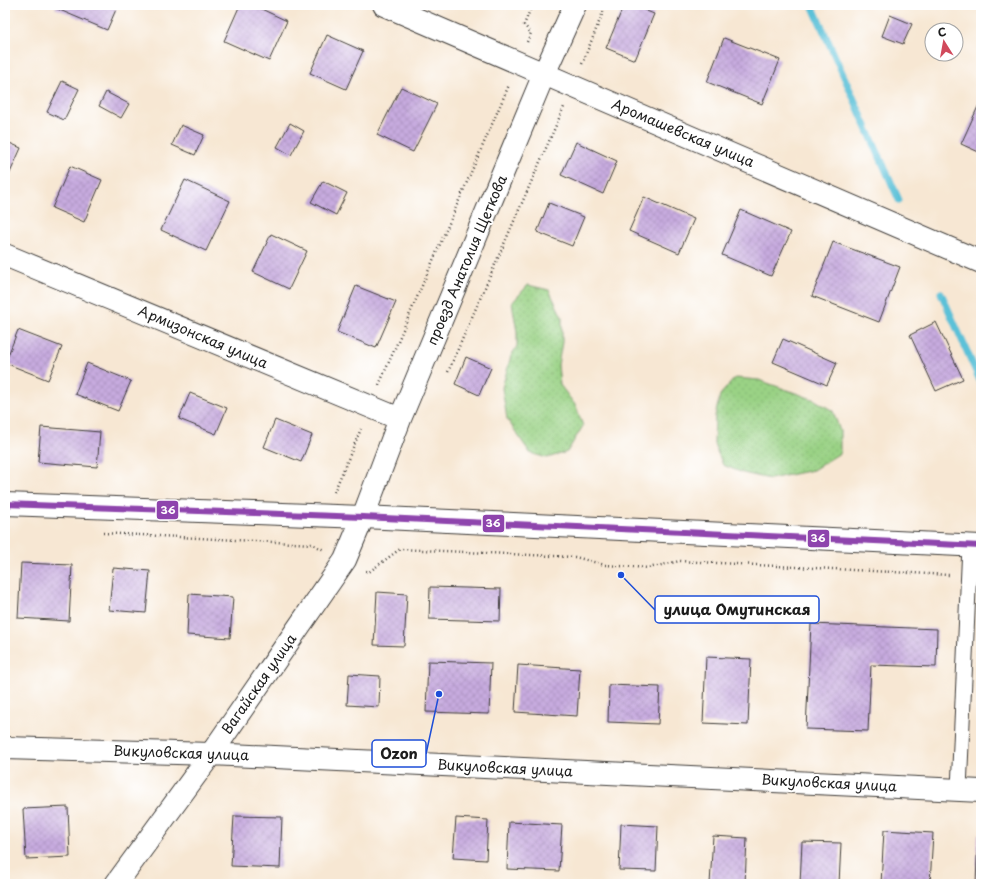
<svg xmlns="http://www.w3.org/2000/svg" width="986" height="889" viewBox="0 0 986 889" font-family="'Playpen Sans',sans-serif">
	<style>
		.grass { fill: url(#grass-dots); stroke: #5b7750 }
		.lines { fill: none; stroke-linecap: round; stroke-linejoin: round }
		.stream { stroke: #5bc1d8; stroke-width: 7 }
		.building { fill: url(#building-cross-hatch) }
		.service-casing { stroke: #3d3a37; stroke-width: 17 }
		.minor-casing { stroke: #3d3a37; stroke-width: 24 }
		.tertiary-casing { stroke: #3d3a37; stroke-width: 24 }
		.path { stroke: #3d3a37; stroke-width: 2.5; stroke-dasharray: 1 3; stroke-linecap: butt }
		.service { stroke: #fff; stroke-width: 15 }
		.minor { stroke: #fff; stroke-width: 22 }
		.tertiary { stroke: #fff; stroke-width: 22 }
		.bus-1-casing { stroke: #fff; stroke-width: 9 }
		.bus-1 { stroke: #8e44ad; stroke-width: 6 }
		.labels { text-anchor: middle; stroke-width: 4; stroke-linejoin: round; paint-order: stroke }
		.street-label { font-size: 14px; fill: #1c1c1c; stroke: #fff }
		.leader { fill: none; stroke: #1d4ed8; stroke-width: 1.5 }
		.callout-dot { fill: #1d4ed8; stroke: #fff; stroke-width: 1.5 }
		.callout { fill: #fff; stroke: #1d4ed8; stroke-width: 1.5 }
		.callout-label { font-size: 15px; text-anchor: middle; font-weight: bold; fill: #1c1c1c }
		.line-badge { stroke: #fff; stroke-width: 1.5 }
		.badge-label { font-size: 11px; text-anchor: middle; font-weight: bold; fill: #fff }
	</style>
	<defs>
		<pattern id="grass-dots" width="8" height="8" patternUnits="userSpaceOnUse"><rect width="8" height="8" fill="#9ad285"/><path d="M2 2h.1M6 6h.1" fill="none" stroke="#84b472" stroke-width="1.8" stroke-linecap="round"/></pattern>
		<pattern id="building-cross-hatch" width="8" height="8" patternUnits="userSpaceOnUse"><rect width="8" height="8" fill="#c7abdf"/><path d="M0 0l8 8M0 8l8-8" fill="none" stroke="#aa93bf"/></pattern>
	</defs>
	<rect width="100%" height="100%" fill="#fff"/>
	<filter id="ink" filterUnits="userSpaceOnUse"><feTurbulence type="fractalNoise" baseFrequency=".025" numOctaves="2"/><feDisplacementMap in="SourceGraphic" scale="8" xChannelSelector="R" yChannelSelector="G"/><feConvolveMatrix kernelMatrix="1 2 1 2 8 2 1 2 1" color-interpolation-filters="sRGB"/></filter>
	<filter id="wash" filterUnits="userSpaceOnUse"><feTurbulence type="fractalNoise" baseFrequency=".012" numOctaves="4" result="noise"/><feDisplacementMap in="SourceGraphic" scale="16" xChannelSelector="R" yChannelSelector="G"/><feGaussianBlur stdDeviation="0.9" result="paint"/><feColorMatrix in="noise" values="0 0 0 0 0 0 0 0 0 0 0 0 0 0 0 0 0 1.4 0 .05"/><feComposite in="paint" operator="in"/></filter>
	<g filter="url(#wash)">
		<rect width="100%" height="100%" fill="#f7e7d3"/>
		<path class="grass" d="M 528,285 L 549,290 L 562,317 L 562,342 L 558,365 L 560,385 L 576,406 L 583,426 L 567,452 L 547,458 L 530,453 L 507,419 L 502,388 L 511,356 L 517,346 L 517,332 L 512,303 Z
			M 735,378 L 759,380 L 790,391 L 815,400 L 833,411 L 840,431 L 840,453 L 813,470 L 770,479 L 743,473 L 723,465 L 714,444 L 715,416 L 720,395 Z"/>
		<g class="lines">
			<path class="stream" d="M 812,5 L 899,200
				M 941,293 L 981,383"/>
		</g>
		<g id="blocks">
			<path class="building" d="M 57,5 L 118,5 L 107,30 L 55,8 Z
				M 240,5 L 253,5 L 287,21 L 269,61 L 224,41 Z
				M 624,5 L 632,5 L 654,14 L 635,60 L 606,48 Z
				M 890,15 L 912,24 L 903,44 L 882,36 Z
				M 327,35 L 363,51 L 346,89 L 310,73 Z
				M 724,38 L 780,60 L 762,104 L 707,82 Z
				M 62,81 L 79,89 L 64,120 L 47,112 Z
				M 401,87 L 437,104 L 413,152 L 377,135 Z
				M 106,92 L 129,104 L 121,118 L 99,106 Z
				M 981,100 L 981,153 L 961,144 Z
				M 290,123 L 304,131 L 291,155 L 277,147 Z
				M 181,125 L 204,135 L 195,155 L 172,145 Z
				M 5,141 L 21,148 L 5,184 Z
				M 576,142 L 617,161 L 603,194 L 561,175 Z
				M 70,166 L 102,180 L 84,222 L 52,208 Z
				M 185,180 L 230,201 L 206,251 L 161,230 Z
				M 323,181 L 347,193 L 336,215 L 311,202 Z
				M 644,197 L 694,219 L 679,253 L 629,231 Z
				M 549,203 L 584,217 L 572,246 L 537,232 Z
				M 741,210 L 791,232 L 771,276 L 722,255 Z
				M 271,234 L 307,251 L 289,289 L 253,272 Z
				M 833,242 L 900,267 L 879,322 L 812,296 Z
				M 356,286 L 396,302 L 376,348 L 337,332 Z
				M 936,322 L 963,379 L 936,391 L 910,335 Z
				M 18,330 L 62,347 L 48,380 L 5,363 Z
				M 783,339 L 837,363 L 827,385 L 773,362 Z
				M 466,357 L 491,368 L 479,395 L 455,384 Z
				M 87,363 L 131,381 L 118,411 L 75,394 Z
				M 190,393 L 227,408 L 216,434 L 179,419 Z
				M 275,420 L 312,435 L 301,462 L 264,447 Z
				M 41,427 L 100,432 L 97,467 L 38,462 Z
				M 21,563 L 72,565 L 69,621 L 18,618 Z
				M 113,568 L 150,571 L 146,613 L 109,610 Z
				M 430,587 L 501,589 L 500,621 L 429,619 Z
				M 377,592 L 407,594 L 404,646 L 374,645 Z
				M 189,594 L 233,597 L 230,638 L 187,635 Z
				M 811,624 L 937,629 L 936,667 L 871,665 L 868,731 L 806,729 Z
				M 706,657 L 751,659 L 748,725 L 703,723 Z
				M 428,661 L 491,663 L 489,714 L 426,712 Z
				M 518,665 L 580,669 L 577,716 L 515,712 Z
				M 349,674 L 380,676 L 379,707 L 347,705 Z
				M 609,685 L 660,687 L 658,724 L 608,722 Z
				M 68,807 L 70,857 L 26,859 L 23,809 Z
				M 234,816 L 282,817 L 280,868 L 231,866 Z
				M 456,818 L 488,820 L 486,860 L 453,858 Z
				M 509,822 L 562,825 L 559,871 L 507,869 Z
				M 621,824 L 658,826 L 656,871 L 619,870 Z
				M 884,830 L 933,833 L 930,884 L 881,884 Z
				M 978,834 L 981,834 L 981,884 L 976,884 Z
				M 713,836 L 747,838 L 745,884 L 710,884 Z
				M 802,842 L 841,843 L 839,884 L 800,884 Z"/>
		</g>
	</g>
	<g filter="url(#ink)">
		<use href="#blocks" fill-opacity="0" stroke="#3d3a37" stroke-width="1"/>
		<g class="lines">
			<defs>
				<path id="service" d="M 959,789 L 970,546"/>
				<path id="minor" d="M 384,5 L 981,262
					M 5,255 L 400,419
					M 5,748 L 211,754 L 981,791
					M 116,884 L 211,754 L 345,560 L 363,517 L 400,419 L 544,74 L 575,5"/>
				<path id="tertiary" d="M 5,504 L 363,517 L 981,546"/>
			</defs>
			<use href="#service" class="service-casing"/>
			<use href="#minor" class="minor-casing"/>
			<use href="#tertiary" class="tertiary-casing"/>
			<path class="path" d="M 527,42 L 531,33 L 524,25 L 532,5
				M 582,64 L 606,5
				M 448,372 L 564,107
				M 379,385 L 509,85
				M 334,492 L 361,429
				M 103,533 L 312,544 L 324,550
				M 366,571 L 369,572 L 400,549 L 575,557 L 605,565 L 648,568 L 680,561 L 949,575"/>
			<use href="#service" class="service"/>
			<use href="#minor" class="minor"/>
			<use href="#tertiary" class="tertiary"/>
			<defs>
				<path id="bus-1" d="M 5,504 L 363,517 L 981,546"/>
			</defs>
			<use href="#bus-1" class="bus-1-casing"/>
			<use href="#bus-1" class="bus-1"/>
		</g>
	</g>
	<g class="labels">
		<g class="street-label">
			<text transform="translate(683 133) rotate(23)" y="5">Аромашевская улица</text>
			<text transform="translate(467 260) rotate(-67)" y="5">проезд Анатолия Щеткова</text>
			<text transform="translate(203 337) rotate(23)" y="5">Армизонская улица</text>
			<text transform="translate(259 684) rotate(-55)" y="5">Вагайская улица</text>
			<text transform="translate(181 753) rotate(2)" y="5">Викуловская улица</text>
			<text transform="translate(505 768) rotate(3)" y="5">Викуловская улица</text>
			<text transform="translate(829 783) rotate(3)" y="5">Викуловская улица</text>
		</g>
	</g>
	<path class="leader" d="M621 575L655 610M439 694L426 754"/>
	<g class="callout-dot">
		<circle cx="621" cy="575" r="4"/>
		<circle cx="439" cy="694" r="4"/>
	</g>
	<g class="callout">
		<rect x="655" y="596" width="164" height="27" rx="4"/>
		<rect x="372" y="740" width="54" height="27" rx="4"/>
	</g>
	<g class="callout-label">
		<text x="737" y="615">улица Омутинская</text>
		<text x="399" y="759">Ozon</text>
	</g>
	<g class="line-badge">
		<rect x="156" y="500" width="23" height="20" rx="4" fill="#8e44ad"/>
		<rect x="482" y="514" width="23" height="19" rx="4" fill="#8e44ad"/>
		<rect x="807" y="529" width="23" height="19" rx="4" fill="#8e44ad"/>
	</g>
	<g class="badge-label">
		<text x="168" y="514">36</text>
		<text x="493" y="527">36</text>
		<text x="818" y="542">36</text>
	</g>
	<rect width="986" height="889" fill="none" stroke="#fff" stroke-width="20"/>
	<g transform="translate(944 42) rotate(349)"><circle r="19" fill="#ffffff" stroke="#a4a4a4"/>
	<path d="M0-3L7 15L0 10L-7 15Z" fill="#d1495b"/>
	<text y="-6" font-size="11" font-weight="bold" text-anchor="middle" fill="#1c1c1c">С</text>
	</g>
</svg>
